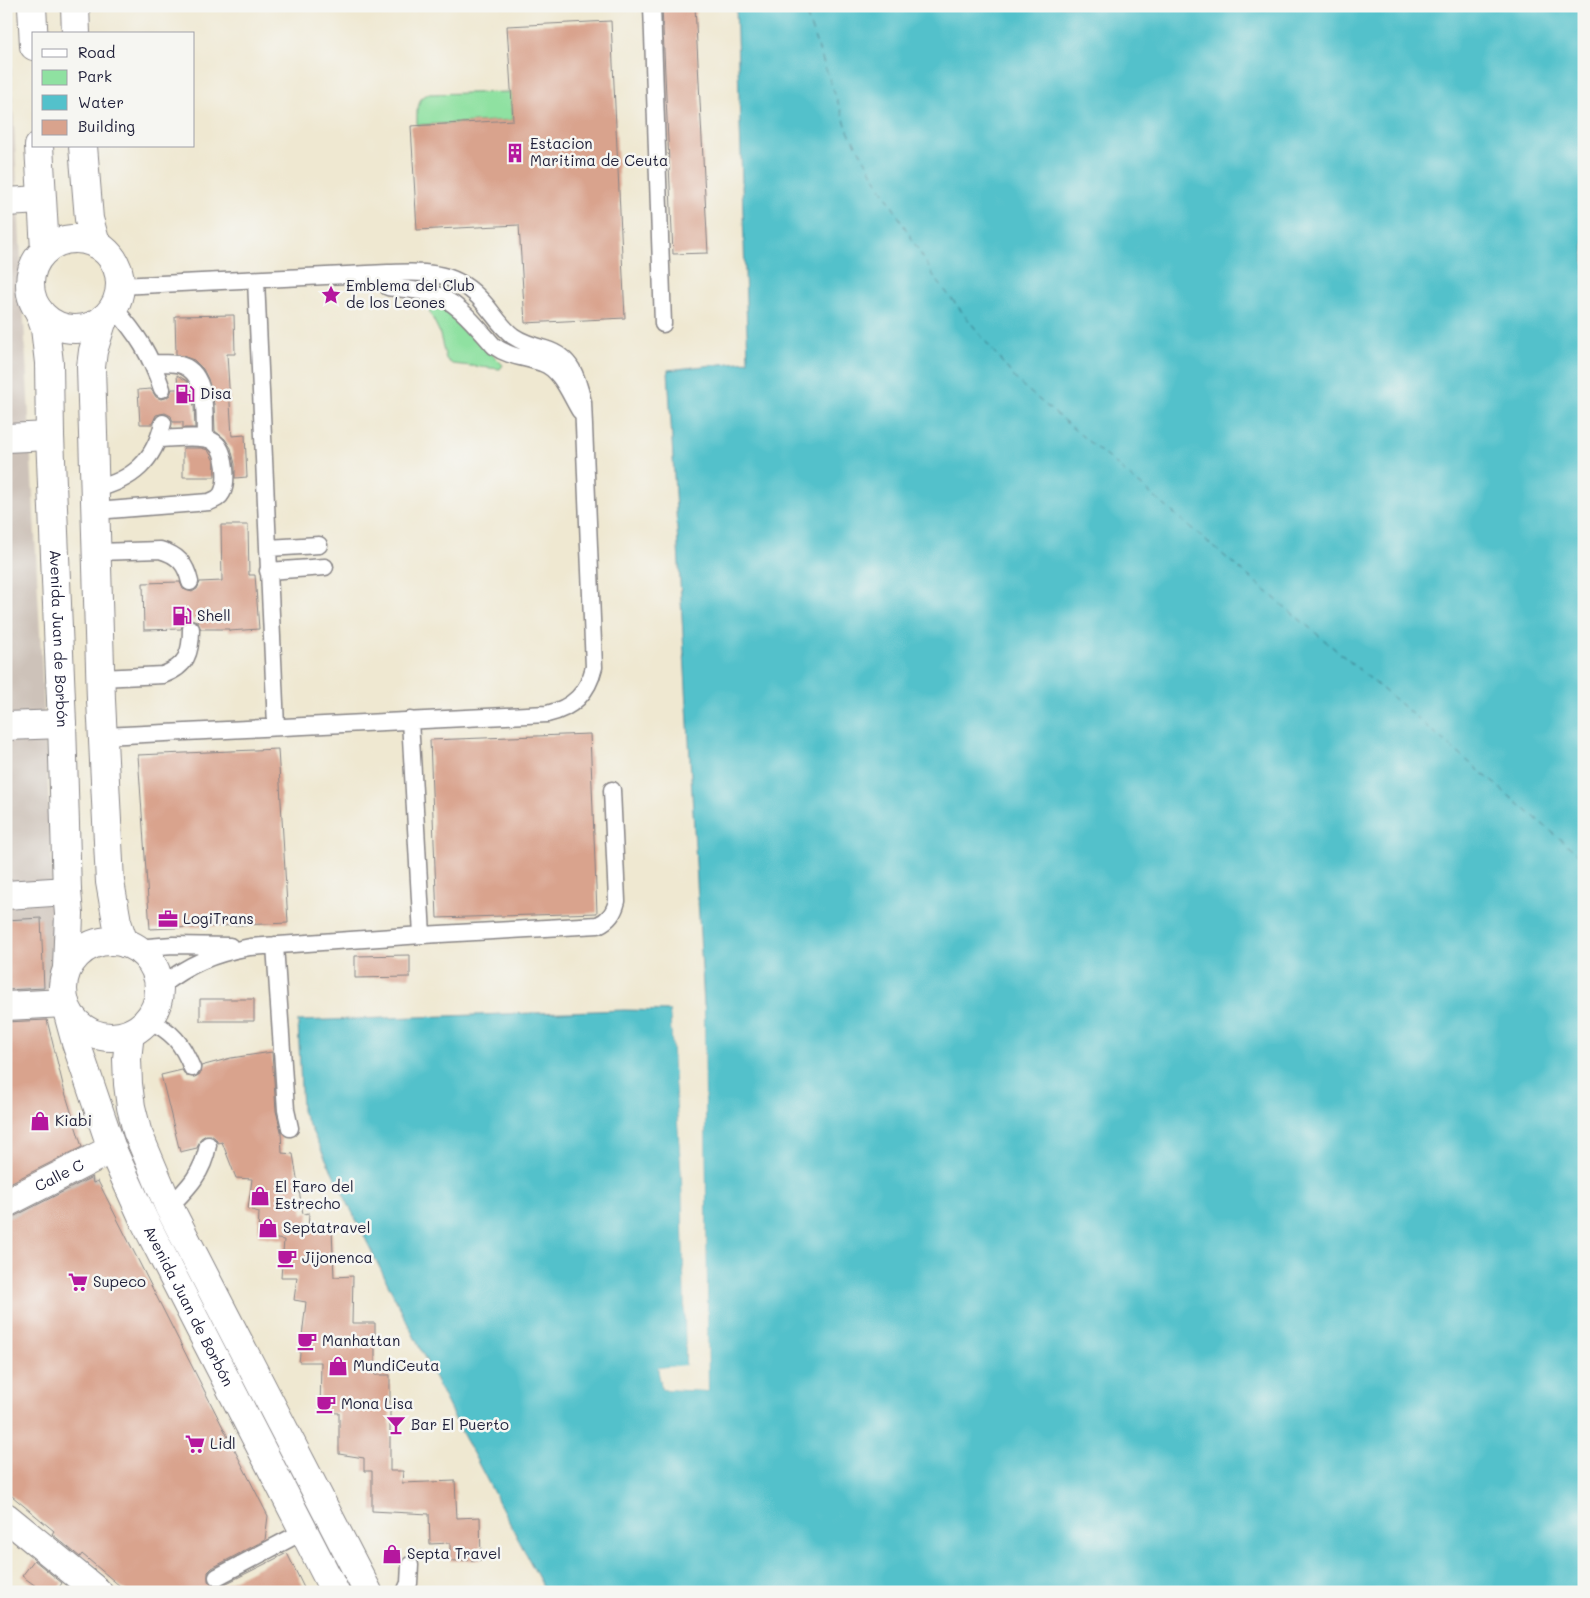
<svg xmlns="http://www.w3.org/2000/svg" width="1590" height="1598" viewBox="0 0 1590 1598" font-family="Mali,sans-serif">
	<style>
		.industrial { fill: #cdc2b9 }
		.green { fill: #8fe1a1; stroke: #58826e }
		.water { fill: #53c1cb; stroke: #3a7283 }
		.pier { fill: #efe8d1 }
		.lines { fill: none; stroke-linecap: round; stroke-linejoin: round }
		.ferry { stroke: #335a6d; stroke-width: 1; stroke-dasharray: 6 5; stroke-linecap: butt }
		.building { fill: #d9a38d }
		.service-casing { stroke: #888586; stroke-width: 19 }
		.minor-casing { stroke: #888586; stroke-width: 30 }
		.service { stroke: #fff; stroke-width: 16 }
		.minor { stroke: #fff; stroke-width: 28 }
		.labels { text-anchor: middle; stroke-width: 5; stroke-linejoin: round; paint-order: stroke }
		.poi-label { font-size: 15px; fill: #22223b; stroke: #f6f6f2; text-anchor: start }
		.street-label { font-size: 15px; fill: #22223b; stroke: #f6f6f2 }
	</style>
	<rect width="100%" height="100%" fill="#f6f6f2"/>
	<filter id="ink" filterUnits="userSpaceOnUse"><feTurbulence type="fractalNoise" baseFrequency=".02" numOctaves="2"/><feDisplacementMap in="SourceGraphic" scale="10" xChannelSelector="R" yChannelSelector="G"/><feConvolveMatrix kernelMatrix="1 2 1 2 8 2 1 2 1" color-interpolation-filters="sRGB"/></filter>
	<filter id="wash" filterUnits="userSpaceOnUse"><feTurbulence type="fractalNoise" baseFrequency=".0096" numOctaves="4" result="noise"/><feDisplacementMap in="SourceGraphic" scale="20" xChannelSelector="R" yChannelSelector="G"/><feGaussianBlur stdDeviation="1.12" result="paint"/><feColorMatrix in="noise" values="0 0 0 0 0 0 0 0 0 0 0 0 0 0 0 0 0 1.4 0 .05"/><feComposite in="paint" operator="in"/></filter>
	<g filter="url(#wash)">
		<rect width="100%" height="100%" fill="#efe8d1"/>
		<path class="industrial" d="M 6,6 L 8,6 L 55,927 L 47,1020 L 64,1089 L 84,1153 L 98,1181 L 6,1225 Z"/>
		<path class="green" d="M 511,92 L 513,120 L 417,125 L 417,111 L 421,98 L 428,94 Z
			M 437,302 L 449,311 L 503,365 L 500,369 L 452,364 L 446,359 L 439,331 L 429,311 L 432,304 Z"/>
		<path class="water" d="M 736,6 L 1584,6 L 1584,1592 L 546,1592 L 457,1423 L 302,1111 L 298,1021 L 624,1010 L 670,1011 L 682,1179 L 686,1366 L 658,1368 L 662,1389 L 708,1391 L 704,1005 L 668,370 L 748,361 Z"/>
		<path class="pier" d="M 704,1005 L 708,1391 L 662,1389 L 658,1368 L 686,1365 L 682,1179 L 670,1011 L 672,1010 L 684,1179 L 689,1366 L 687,1368 L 661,1370 L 664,1387 L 705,1389 L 702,1006 Z"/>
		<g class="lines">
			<path class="ferry" d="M 803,6 L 849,133 L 935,278 L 1018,382 L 1584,859"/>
		</g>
		<g id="blocks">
			<path class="building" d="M 662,6 L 695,6 L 708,253 L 673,254 Z
				M 611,21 L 625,318 L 525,323 L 519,225 L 417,230 L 411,126 L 513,120 L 507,26 Z
				M 234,315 L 235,354 L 227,354 L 232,436 L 245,435 L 247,477 L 235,478 L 235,464 L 231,448 L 225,439 L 215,431 L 214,404 L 208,379 L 203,369 L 194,360 L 176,354 L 175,316 Z
				M 177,375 L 187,381 L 190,387 L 194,406 L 195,428 L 183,428 L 183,422 L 173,422 L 171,416 L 165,413 L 156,415 L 152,424 L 140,424 L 138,390 L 151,389 L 156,397 L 161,399 L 166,398 L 170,395 L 172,389 L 178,389 Z
				M 183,448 L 201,448 L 208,450 L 214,461 L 215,477 L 183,477 Z
				M 221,525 L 248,525 L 249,575 L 255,575 L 259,629 L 229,631 L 229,629 L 201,629 L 197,621 L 191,619 L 183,623 L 181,629 L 144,630 L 143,583 L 180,582 L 183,589 L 192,592 L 197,589 L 200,582 L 222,581 Z
				M 590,734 L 597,913 L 437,918 L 430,740 Z
				M 278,749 L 288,923 L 150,929 L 138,755 Z
				M 41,918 L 44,988 L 6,990 L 6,920 Z
				M 410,955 L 410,977 L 355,978 L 355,956 Z
				M 200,999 L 254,999 L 254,1021 L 200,1021 Z
				M 47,1020 L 64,1089 L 82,1147 L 6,1185 L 6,1022 Z
				M 272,1052 L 276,1111 L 281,1131 L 282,1153 L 293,1154 L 303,1214 L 309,1213 L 308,1230 L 332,1230 L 334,1277 L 353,1276 L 352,1323 L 375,1323 L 375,1375 L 390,1375 L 390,1471 L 403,1471 L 402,1483 L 455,1481 L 457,1518 L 480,1517 L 481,1560 L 450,1561 L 450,1543 L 430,1544 L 429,1514 L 372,1511 L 372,1471 L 364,1471 L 364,1458 L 339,1454 L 339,1413 L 320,1412 L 321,1362 L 299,1362 L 306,1302 L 294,1300 L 297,1277 L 281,1277 L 284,1240 L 258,1236 L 259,1212 L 248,1209 L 252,1179 L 236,1178 L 222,1142 L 218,1143 L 215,1138 L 211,1135 L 206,1135 L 201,1138 L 197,1148 L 180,1152 L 161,1075 L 182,1070 L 186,1076 L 195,1077 L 200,1074 L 201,1066 L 231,1058 Z
				M 92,1177 L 93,1183 L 98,1181 L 268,1516 L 265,1540 L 212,1568 L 208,1572 L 208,1581 L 212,1586 L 221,1586 L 287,1553 L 306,1592 L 127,1592 L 82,1554 L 80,1557 L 52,1534 L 54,1531 L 6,1491 L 6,1218 L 13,1217 Z
				M 34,1560 L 62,1583 L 56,1592 L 44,1592 L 22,1576 Z"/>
		</g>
	</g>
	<g filter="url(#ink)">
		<use href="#blocks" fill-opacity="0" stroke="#888586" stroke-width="1"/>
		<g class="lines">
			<defs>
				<path id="service" d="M 652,6 L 663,324
					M 388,273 L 388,287 C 402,289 418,290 431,293 C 457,300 477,327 494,346 C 509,357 525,357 542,363 C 561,369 570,395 580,411
					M 256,280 L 276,726
					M 114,308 C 138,335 150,354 162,389
					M 153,363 C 161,363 169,363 177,364 C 209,370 204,413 205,438
					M 95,489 C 133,480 154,461 163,423
					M 96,511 L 209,502 C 214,500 219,499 222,493 C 228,481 226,450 214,442 C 203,434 173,439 159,439
					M 268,548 L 319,545
					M 98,552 L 160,550 C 178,555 186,564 190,582
					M 268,571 L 325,567
					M 101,678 L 163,675 C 187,666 191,653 191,629
					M 410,720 L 422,935
					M 104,736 L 547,714 C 573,708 588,693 594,667 L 583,402 C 577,377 572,357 545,349 C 534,346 523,343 513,336 C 501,327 493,313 483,302 C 456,270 426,272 388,273 L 120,286
					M 275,945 L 286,1110 L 290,1128
					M 135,948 L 173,945 L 230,946
					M 159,987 C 189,964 212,954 250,947 L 422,935 L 598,925 C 609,920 614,913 617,901 L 612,790
					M 148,1020 C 172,1031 182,1043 192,1068
					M 169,1207 C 189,1187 203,1173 208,1145
					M 217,1577 L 304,1531
					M 405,1592 L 409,1583 L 410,1565"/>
				<g id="minor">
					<path d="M 32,6 L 34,46"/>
					<path d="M 75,6 L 76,34"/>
					<path d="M 39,146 L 45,250"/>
					<path d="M 83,146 L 89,219 L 96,244"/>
					<path d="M 6,202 L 41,200"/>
					<circle cx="75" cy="284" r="45"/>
					<path id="s1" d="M 39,311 L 45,328 L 49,363 L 50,436 L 62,724 L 67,891 L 69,914 L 67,968"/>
					<path d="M 103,319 L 93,351 L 91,367 L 101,700 L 110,882 L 117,922 L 124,943"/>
					<path d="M 6,438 L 50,436"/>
					<path d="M 6,726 L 62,724"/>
					<path d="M 6,895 L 67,891"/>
					<circle cx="111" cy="989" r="48"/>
					<path d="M 6,1006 L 65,1003"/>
					<path id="s2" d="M 67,1010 L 76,1043 L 112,1149 L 144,1220 L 335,1592"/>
					<path d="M 130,1033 L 127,1059 L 128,1084 L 131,1107 L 137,1131 L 169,1207 L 368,1592"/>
					<path id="s3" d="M 6,1203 L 112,1149"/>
					<path d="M 6,1517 L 98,1592"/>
				</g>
			</defs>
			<use href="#service" class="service-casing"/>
			<use href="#minor" class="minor-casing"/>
			<use href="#service" class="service"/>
			<use href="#minor" class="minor"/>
		</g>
	</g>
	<defs>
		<symbol id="building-bare" viewBox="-9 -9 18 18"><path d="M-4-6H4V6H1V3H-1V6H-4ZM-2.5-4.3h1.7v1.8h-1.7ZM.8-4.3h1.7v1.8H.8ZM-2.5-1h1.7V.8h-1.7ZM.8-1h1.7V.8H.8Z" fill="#b5179e" stroke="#f6f6f2" stroke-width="2.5" paint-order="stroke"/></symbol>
		<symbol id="sight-bare" viewBox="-9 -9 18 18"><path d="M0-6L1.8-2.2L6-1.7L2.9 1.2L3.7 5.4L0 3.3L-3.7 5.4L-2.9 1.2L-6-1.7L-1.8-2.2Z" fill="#b5179e" stroke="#f6f6f2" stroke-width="2.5" paint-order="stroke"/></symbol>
		<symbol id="fuel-bare" viewBox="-9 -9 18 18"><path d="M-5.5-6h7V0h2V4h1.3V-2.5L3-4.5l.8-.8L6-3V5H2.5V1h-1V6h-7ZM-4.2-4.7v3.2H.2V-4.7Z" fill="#b5179e" stroke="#f6f6f2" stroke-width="2.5" paint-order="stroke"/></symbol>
		<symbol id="office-bare" viewBox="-9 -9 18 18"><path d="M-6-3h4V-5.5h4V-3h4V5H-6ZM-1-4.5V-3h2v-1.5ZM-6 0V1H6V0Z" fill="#b5179e" stroke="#f6f6f2" stroke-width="2.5" paint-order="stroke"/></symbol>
		<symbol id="shop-bare" viewBox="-9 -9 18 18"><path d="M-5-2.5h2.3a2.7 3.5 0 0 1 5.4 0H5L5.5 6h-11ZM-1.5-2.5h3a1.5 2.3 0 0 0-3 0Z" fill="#b5179e" stroke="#f6f6f2" stroke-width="2.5" paint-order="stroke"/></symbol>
		<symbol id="cafe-bare" viewBox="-9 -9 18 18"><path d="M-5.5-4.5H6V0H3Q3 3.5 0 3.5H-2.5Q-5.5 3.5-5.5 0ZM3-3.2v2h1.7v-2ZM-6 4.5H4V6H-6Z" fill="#b5179e" stroke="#f6f6f2" stroke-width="2.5" paint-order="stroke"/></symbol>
		<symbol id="supermarket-bare" viewBox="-9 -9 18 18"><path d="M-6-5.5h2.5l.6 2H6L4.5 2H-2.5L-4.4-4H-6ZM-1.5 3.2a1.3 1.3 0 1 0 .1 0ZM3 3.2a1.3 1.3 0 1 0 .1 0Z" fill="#b5179e" stroke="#f6f6f2" stroke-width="2.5" paint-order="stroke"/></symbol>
		<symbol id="bar-bare" viewBox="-9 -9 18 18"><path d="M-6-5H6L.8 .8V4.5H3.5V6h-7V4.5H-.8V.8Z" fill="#b5179e" stroke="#f6f6f2" stroke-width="2.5" paint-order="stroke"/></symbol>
	</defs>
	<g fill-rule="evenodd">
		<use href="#building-bare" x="501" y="139" width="28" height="28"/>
		<use href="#sight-bare" x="317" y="281" width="28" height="28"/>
		<use href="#fuel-bare" x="171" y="380" width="28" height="28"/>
		<use href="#fuel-bare" x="168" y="602" width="28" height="28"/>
		<use href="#office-bare" x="154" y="905" width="28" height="28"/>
		<use href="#shop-bare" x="26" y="1107" width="28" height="28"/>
		<use href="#shop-bare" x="246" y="1182" width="28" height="28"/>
		<use href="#shop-bare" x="254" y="1214" width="28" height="28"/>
		<use href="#cafe-bare" x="273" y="1244" width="28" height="28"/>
		<use href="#supermarket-bare" x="64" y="1268" width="28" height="28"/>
		<use href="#cafe-bare" x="293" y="1327" width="28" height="28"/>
		<use href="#shop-bare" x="324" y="1352" width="28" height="28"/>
		<use href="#cafe-bare" x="312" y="1390" width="28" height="28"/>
		<use href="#bar-bare" x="382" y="1411" width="28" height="28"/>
		<use href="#supermarket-bare" x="181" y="1430" width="28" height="28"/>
		<use href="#shop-bare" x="378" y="1540" width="28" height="28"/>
	</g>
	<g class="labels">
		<g class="poi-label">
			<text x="530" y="149">Estacion<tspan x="530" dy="17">Maritima de Ceuta</tspan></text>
			<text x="346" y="291">Emblema del Club<tspan x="346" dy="17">de los Leones</tspan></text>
			<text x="200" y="399">Disa</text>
			<text x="197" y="621">Shell</text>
			<text x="183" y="924">LogiTrans</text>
			<text x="55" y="1126">Kiabi</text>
			<text x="275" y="1192">El Faro del<tspan x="275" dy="17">Estrecho</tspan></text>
			<text x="283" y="1233">Septatravel</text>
			<text x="302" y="1263">Jijonenca</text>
			<text x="93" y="1287">Supeco</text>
			<text x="322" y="1346">Manhattan</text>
			<text x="353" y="1371">MundiCeuta</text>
			<text x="341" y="1409">Mona Lisa</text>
			<text x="411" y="1430">Bar El Puerto</text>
			<text x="210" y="1449">Lidl</text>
			<text x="407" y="1559">Septa Travel</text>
		</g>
		<g class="street-label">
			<text dy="5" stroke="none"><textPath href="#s1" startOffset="329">Avenida Juan de Borbón</textPath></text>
			<text dy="5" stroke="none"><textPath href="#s3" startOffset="60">Calle C</textPath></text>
			<text dy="5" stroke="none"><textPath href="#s2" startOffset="321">Avenida Juan de Borbón</textPath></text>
		</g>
	</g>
	<rect width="1590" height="1598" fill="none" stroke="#f6f6f2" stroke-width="25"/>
	<rect x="32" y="32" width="162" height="115" fill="#f6f6f2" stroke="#a1a1a9"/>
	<rect x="42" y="49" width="25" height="8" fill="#ffffff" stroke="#a1a1a9"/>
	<text x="78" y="58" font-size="15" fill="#22223b">Road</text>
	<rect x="42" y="70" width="25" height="15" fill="#8fe1a1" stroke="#a1a1a9"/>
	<text x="78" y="82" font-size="15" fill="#22223b">Park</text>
	<rect x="42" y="95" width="25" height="15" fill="#53c1cb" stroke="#a1a1a9"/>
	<text x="78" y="108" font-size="15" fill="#22223b">Water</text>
	<rect x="42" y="120" width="25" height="15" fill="#d9a38d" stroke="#a1a1a9"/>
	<text x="78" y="132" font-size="15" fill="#22223b">Building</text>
</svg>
